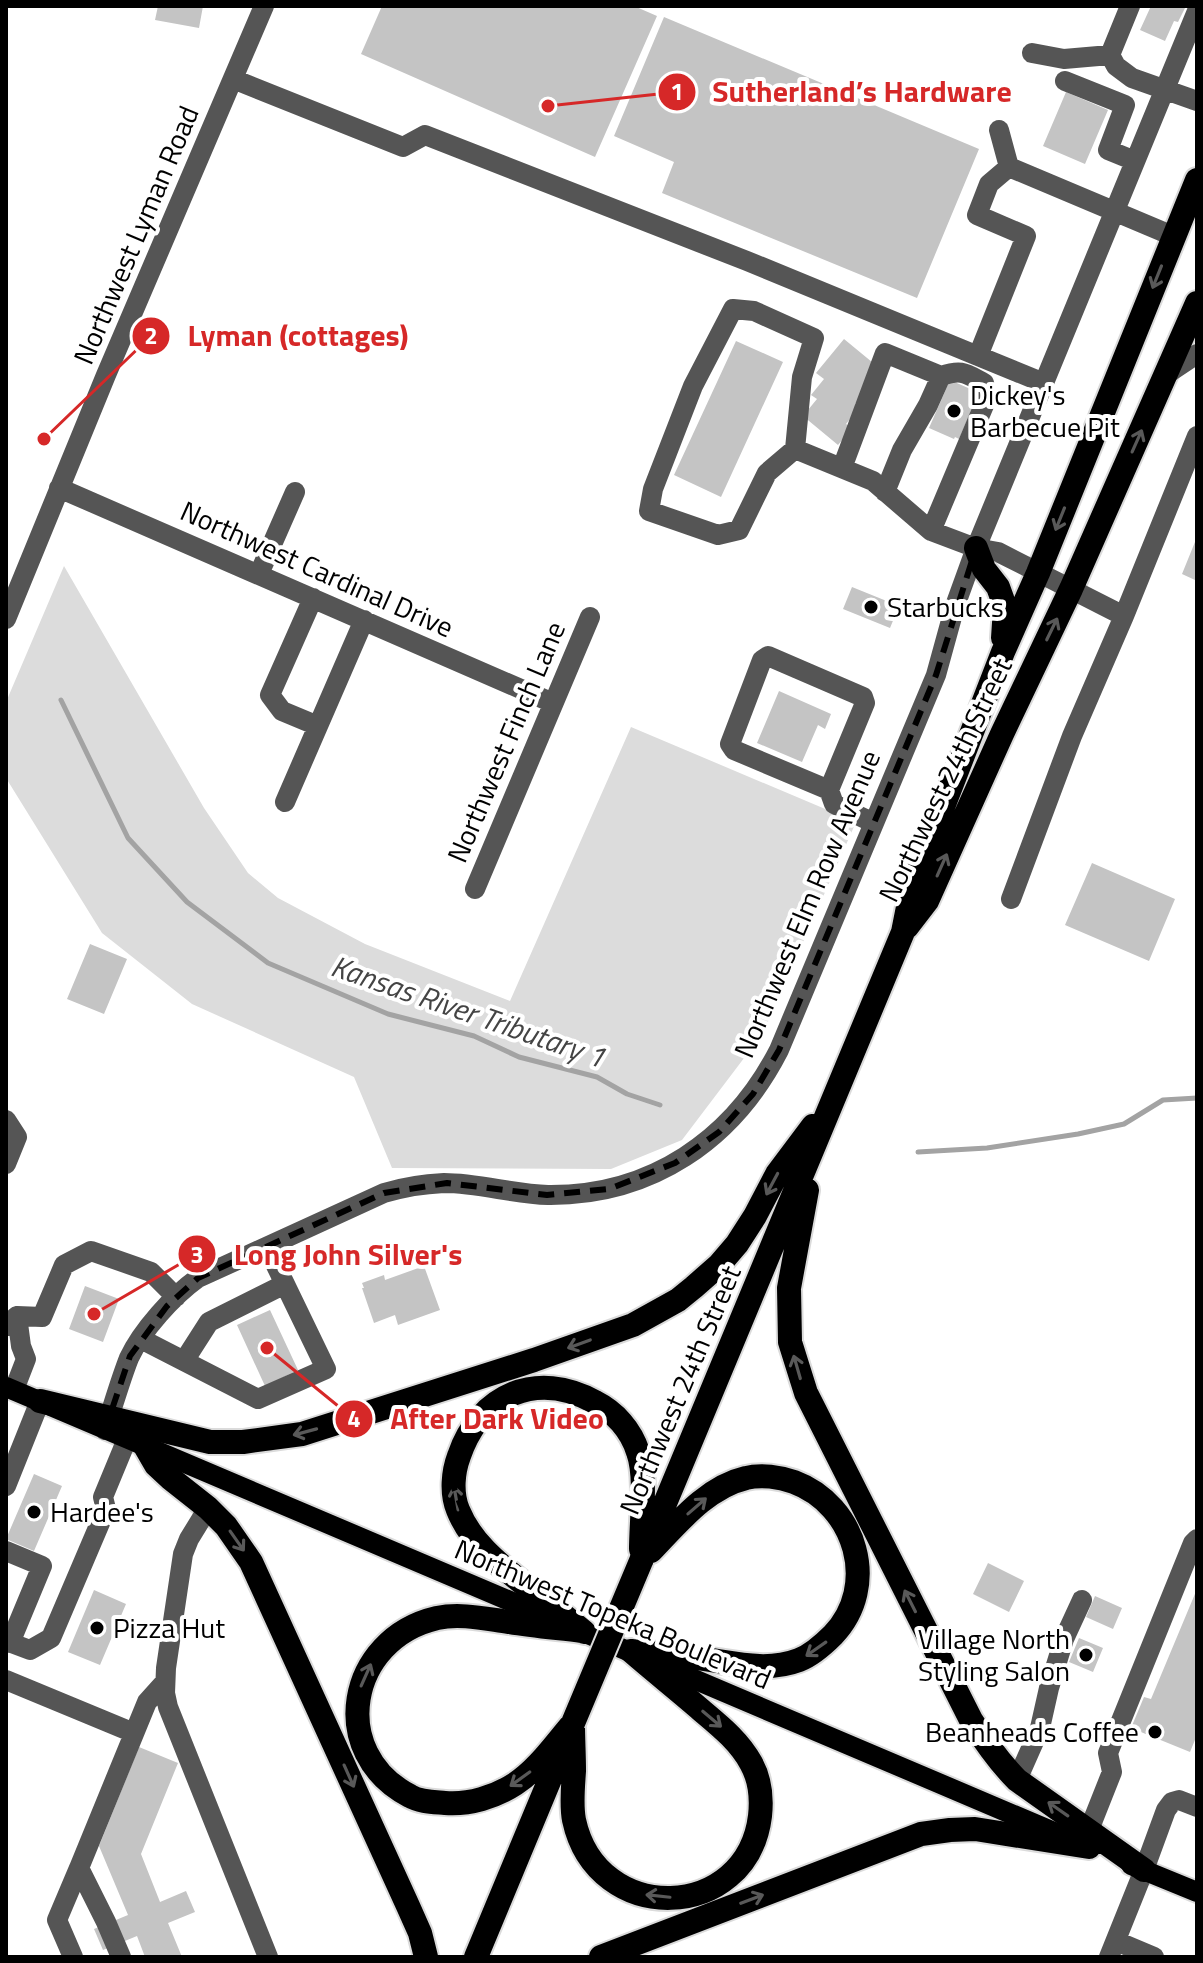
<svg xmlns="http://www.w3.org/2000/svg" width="1203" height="1963" viewBox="0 0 1203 1963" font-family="'Titillium Web',sans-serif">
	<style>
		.green { fill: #dcdcdc }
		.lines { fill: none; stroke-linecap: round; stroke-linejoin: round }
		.stream { stroke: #a3a3a3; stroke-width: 5 }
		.building { fill: #c4c4c4 }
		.major-casing { stroke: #dbdbdb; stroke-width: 24 }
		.highway-casing { stroke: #dbdbdb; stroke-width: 28 }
		.minor { stroke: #555; stroke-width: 20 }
		.major { stroke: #000; stroke-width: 20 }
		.highway { stroke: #000; stroke-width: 24 }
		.highway-bridge-casing { stroke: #dbdbdb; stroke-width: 28; stroke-linecap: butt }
		.highway-bridge { stroke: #000; stroke-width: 24 }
		.oneway { stroke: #595959 }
		.marked { fill: none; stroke: #000; stroke-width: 6; stroke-dasharray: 16 10; stroke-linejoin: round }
		.poi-dot { fill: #000; stroke: #fff; stroke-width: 3 }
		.labels { text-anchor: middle; stroke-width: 8; stroke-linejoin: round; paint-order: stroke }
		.street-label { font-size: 28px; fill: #000; stroke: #fff }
		.poi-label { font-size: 28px; fill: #000; stroke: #fff; text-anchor: start }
		.water-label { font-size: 30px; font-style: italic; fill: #444; stroke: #fff }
		.leader { fill: none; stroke: #d62828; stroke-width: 3 }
		.callout-dot { fill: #d62828; stroke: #fff; stroke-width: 3 }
		.mark-label { font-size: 24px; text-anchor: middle; font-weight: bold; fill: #fff }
		.callout-label { font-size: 30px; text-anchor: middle; font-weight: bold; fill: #d62828; stroke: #fff; stroke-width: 8; stroke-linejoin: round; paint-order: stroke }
	</style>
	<rect width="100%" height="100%" fill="#fff"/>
	<path class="green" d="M 64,566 L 204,808 L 248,873 L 278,898 L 365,944 L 510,1001 L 631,727 L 856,822 L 763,1033 L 682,1140 L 611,1169 L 392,1168 L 354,1077 L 192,1004 L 102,933 L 6,778 L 6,702 Z"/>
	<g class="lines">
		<path class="stream" d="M 61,700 L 128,838 L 187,902 L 268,963 L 388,1014 L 474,1036 L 519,1057 L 597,1077 L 627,1094 L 660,1105
			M 918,1152 L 987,1148 L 1078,1134 L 1124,1124 L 1163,1100 L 1197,1098"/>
	</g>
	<path class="building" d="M 158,6 L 203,6 L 199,28 L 155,20 Z
		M 382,6 L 634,6 L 657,16 L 595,157 L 361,54 Z
		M 1151,6 L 1186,6 L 1178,22 L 1174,21 L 1165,41 L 1140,30 Z
		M 664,17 L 979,149 L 917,298 L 662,193 L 674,162 L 614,136 Z
		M 1066,92 L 1108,110 L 1085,164 L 1043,146 Z
		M 844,339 L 878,367 L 869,387 L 855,404 L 859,408 L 846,424 L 852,428 L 838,445 L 803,416 L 817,399 L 811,395 L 824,379 L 816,373 Z
		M 736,341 L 783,362 L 721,497 L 674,475 Z
		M 950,380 L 975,391 L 978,394 L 959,439 L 955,437 L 954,439 L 929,428 Z
		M 1197,537 L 1197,576 L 1195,580 L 1182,574 Z
		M 852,587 L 899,606 L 890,628 L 843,609 Z
		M 779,691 L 831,714 L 825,729 L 818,725 L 802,762 L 757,743 Z
		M 1092,863 L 1175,899 L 1149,961 L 1065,925 Z
		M 90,944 L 127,959 L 104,1014 L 67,999 Z
		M 424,1266 L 440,1310 L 398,1325 L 395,1315 L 374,1323 L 362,1288 L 364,1288 L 362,1283 L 384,1275 L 385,1280 Z
		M 85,1286 L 119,1299 L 103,1342 L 69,1329 Z
		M 270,1310 L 298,1370 L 265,1386 L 237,1325 Z
		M 34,1474 L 62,1486 L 34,1551 L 6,1539 Z
		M 988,1563 L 1024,1581 L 1009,1612 L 973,1594 Z
		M 1197,1589 L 1197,1735 L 1190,1752 L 1131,1728 L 1144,1697 L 1151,1699 Z
		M 94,1590 L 126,1604 L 100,1665 L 68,1652 Z
		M 1095,1596 L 1122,1608 L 1113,1629 L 1086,1617 Z
		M 1079,1638 L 1103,1648 L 1093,1672 L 1069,1662 Z
		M 139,1747 L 178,1763 L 141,1854 L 160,1902 L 186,1891 L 195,1912 L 168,1923 L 182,1957 L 145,1957 L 137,1936 L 103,1950 L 94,1929 L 128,1915 L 99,1846 Z"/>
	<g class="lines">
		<defs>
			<path id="major" d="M 6,1387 L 1068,1838
				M 1131,1865 L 1197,1892"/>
			<path id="highway" d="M 976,548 L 984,569 L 998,587 L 1002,598 L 1005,608 L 1003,638
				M 907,927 L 927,901 L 1002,734 L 1071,589 L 1197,303
				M 807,1190 L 789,1288 L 790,1342 L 806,1393 L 971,1720 C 985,1742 999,1762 1017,1780 L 1144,1870
				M 40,1401 L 210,1442 L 243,1442 L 302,1434 L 534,1360 L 633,1325 L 678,1300 L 694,1287 L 719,1265 L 737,1244 L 755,1216 L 777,1174 L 813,1126
				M 145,1446 L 156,1465 L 170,1478 L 208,1508 L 226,1526 L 251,1562 L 408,1906 L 420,1933 L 426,1957
				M 641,1561 L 903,932 L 912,887 L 1003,652 L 1038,573 L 1197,180
				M 584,1632 C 567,1618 549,1604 531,1590 C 503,1567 472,1545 458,1510 C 451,1493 453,1472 459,1456 C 480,1394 537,1370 595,1402 C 615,1412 631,1430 638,1452 C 647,1477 641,1522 641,1549
				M 631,1651 C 653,1654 675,1655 697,1658 C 731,1662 765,1673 799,1660 C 812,1655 823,1645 833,1635 C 880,1586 856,1505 794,1482 C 780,1477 761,1474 746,1478 C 707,1487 678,1523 651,1551
				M 573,1723 C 573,1739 574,1755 574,1771 C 573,1787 571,1805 574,1820 C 597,1927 747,1922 760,1816 C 762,1798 760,1779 751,1763 C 739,1741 720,1726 701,1710 C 678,1690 654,1671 631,1651
				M 573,1723 C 555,1744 538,1769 515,1784 C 495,1797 469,1805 445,1803 C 434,1802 420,1802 410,1796 C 327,1753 347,1639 437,1618 C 461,1613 486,1619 509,1622 C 533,1626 558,1628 582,1631
				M 476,1957 L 565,1743
				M 601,1957 L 921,1834 L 950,1830 L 975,1829 L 1089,1847"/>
		</defs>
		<use href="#major" class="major-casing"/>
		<use href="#highway" class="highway-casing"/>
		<path class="minor" d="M 1130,6 L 1110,55 L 1116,66 L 1132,78 L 1197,101
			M 1032,53 L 1064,59 L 1110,55
			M 233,79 L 403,147 L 425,135 L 747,261 L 978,356
			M 1065,81 L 1125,105 L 1108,150 L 1135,161
			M 999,130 L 1009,167 L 1173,236
			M 1009,167 L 989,184 L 977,215 L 1026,236 L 978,356 L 1044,383
			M 1167,374 L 1197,354
			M 795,449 L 802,377 L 814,338 L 754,311 L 733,309 L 693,386 L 653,489 L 649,511 L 718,535 L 739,530 L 767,473 L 795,449 L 873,481 L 931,531 L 976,548 L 998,552 L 1124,616
			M 842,468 L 885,353 L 941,376
			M 59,488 L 553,703
			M 885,492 L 902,450 L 928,405 L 941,376 C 962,369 965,373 984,383 L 987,398 L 931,531
			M 259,574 L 295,492
			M 313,598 L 270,695 L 282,711 L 318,726
			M 6,619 L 106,375 L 264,6
			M 829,790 L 865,703 L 863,697 L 768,656 L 762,660 L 730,744 L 734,750 L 829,790 L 834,804 L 874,823
			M 285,802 L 364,620
			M 475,889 L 590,617
			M 1011,899 L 1072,736 L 1124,616 L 1197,436
			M 6,1120 L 17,1137 L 6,1164
			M 6,1326 L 17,1316 L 42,1317 L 64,1265 L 91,1251 L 151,1272 L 176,1297
			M 141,1339 L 258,1399 L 326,1369 L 267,1247
			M 184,1361 L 209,1322 L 285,1284
			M 14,1390 L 26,1359 L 21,1346 L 17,1316
			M 105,1430 C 113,1406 120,1381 129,1358 C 142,1330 173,1296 198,1278 L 384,1193 C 404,1187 423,1184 444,1183 C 479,1183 513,1194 548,1195 C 651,1196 733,1140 779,1050 L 936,675 L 955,606 L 976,548 L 1197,11
			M 6,1486 L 40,1401
			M 208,1508 L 189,1539 L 183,1554 L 166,1668 L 165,1693 L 168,1707 L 268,1957
			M 6,1551 L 42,1566 L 10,1643
			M 6,1641 L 30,1650 L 51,1638 L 106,1509 L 103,1497 L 127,1439
			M 6,1680 L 134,1733
			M 1017,1780 L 1040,1728 L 1049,1688 L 1064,1639 L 1082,1600
			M 1089,1830 L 1112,1772 L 1108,1753 L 1193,1543 L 1197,1539
			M 1116,1941 L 1154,1957
			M 73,1957 L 57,1920 L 79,1868
			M 121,1957 L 106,1922 L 79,1868 L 147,1702 L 165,1682
			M 1109,1957 L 1144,1870 L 1166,1810 L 1172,1802 L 1179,1800 L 1197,1807"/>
		<use href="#major" class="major"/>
		<use href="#highway" class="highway"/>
		<defs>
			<path id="highway-bridge" d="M 573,1723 L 641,1561"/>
		</defs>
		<use href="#highway-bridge" class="highway-bridge-casing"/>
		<use href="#highway-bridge" class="highway-bridge"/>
	</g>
	<defs><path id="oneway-shaft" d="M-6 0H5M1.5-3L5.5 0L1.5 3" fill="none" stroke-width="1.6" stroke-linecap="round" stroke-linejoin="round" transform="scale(2)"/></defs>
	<g class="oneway">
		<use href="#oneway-shaft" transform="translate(1157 277) rotate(112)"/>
		<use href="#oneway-shaft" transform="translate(1137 441) rotate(-66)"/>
		<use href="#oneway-shaft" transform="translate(1060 519) rotate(112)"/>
		<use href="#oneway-shaft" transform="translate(1052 629) rotate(-64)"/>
		<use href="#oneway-shaft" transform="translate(942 865) rotate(-66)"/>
		<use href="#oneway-shaft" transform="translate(772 1184) rotate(118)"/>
		<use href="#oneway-shaft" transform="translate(579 1344) rotate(160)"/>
		<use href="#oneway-shaft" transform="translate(797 1367) rotate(-106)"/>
		<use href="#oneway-shaft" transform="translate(305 1432) rotate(165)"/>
		<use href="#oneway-shaft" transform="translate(456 1498) rotate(-100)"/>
		<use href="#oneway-shaft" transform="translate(697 1506) rotate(-41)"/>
		<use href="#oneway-shaft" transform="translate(237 1541) rotate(55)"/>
		<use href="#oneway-shaft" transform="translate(910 1601) rotate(-117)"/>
		<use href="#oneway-shaft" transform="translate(816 1649) rotate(145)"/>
		<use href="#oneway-shaft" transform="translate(366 1675) rotate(-66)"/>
		<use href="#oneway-shaft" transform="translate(712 1719) rotate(40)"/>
		<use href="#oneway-shaft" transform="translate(349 1776) rotate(66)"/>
		<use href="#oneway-shaft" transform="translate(520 1779) rotate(144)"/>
		<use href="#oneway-shaft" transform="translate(1058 1809) rotate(-145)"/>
		<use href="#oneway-shaft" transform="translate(658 1896) rotate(-174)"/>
		<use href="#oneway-shaft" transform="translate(752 1899) rotate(-21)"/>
	</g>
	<path class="marked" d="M 976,548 L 1002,598 L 1003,652 L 912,887 L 903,932 L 641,1561 L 639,1453 L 606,1407 L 572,1391 L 524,1389 L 495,1403 L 464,1441 L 454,1488 L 473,1537 L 584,1632 L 105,1430 L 130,1356 L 167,1306 L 198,1278 L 384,1193 L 447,1183 L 547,1195 L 609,1189 L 675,1163 L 719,1132 L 753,1094 L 779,1050 L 936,675 Z"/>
	<g class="poi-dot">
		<circle cx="954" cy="411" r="8"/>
		<circle cx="871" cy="607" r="8"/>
		<circle cx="34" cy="1512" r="8"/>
		<circle cx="97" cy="1628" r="8"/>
		<circle cx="1086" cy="1655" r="8"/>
		<circle cx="1155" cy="1732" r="8"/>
	</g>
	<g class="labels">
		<g class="street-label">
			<text transform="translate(136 235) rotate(-67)" y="10">Northwest Lyman Road</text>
			<text transform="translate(317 569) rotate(24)" y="10">Northwest Cardinal Drive</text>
			<text transform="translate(506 742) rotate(-67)" y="10">Northwest Finch Lane</text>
			<text transform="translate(945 780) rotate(-64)" y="10">Northwest 24th Street</text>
			<text transform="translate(807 904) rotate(-67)" y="10">Northwest Elm Row Avenue</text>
			<text transform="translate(680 1390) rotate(-67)" y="10">Northwest 24th Street</text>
			<text transform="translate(613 1614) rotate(23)" y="10">Northwest Topeka Boulevard</text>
		</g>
		<g class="poi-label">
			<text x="970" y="405">Dickey's<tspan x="970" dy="32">Barbecue Pit</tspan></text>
			<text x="887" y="617">Starbucks</text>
			<text x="50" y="1522">Hardee's</text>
			<text x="113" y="1638">Pizza Hut</text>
			<text x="1070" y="1649" text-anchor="end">Village North<tspan x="1070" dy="32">Styling Salon</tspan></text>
			<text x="1139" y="1742" text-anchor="end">Beanheads Coffee</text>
		</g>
		<g class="water-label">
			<text transform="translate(468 1012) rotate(19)" y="10">Kansas River Tributary 1</text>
		</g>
	</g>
	<path class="leader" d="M548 106L677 92M44 439L151 336M94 1314L197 1254M267 1348L354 1419"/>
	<g class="callout-dot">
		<circle cx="548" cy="106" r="8"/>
		<circle cx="44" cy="439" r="8"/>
		<circle cx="94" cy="1314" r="8"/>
		<circle cx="267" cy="1348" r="8"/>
		<circle cx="677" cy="92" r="20"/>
		<circle cx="151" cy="336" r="20"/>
		<circle cx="197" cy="1254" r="20"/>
		<circle cx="354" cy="1419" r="20"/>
	</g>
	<g class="mark-label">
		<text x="677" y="100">1</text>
		<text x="151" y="344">2</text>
		<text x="197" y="1263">3</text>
		<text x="354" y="1427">4</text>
	</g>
	<g class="callout-label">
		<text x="862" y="102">Sutherland’s Hardware</text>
		<text x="298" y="346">Lyman (cottages)</text>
		<text x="348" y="1265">Long John Silver's</text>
		<text x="497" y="1429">After Dark Video</text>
	</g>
	<rect width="1203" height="1963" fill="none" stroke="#000000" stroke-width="16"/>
</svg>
